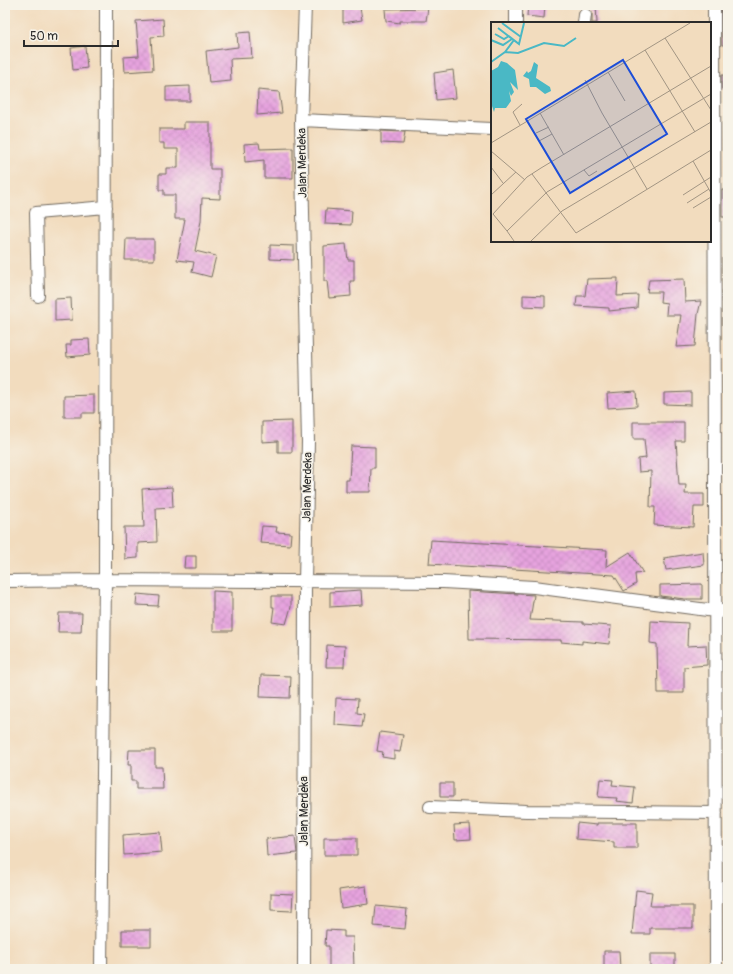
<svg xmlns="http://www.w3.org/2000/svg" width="733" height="974" viewBox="0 0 733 974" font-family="Pangolin,sans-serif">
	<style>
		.building { fill: url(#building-cross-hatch) }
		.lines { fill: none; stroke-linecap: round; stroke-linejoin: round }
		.minor-casing { stroke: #71695e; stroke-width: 14 }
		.minor { stroke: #fff; stroke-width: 12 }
		.labels { text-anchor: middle; stroke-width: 3; stroke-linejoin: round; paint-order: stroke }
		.street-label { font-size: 12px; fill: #2b2b2b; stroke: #f7f3e8 }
		.inset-river { fill: none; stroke: #4ab8c5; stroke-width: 2 }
		.inset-road { fill: none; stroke: #a29583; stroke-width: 1 }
		.view { fill: #1d4ed8; fill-opacity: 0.15; stroke: #1d4ed8; stroke-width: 2 }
		.inset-edge { fill: none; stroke: #2b2b2b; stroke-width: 2 }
	</style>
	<defs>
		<pattern id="building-cross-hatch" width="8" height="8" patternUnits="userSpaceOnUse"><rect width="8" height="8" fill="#e6a3de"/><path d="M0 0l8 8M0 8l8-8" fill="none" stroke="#c58cbf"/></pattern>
	</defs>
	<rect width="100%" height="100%" fill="#f7f3e8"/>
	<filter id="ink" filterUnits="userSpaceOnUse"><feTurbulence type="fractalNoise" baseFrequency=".025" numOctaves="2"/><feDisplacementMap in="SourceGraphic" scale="8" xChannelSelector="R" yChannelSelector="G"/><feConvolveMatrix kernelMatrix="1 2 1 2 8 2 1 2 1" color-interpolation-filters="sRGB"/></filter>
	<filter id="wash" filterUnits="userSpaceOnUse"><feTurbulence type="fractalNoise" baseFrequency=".012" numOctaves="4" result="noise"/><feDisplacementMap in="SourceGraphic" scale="16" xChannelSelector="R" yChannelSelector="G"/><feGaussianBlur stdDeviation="0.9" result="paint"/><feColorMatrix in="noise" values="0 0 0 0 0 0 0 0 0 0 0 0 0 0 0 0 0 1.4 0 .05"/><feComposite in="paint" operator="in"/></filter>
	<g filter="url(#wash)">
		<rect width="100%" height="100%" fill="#f2dcbe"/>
		<g id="blocks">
			<path class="building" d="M 528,5 L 545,5 L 544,18 L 527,16 Z
				M 588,5 L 596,5 L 597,23 L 592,23 L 592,12 L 588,8 Z
				M 722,5 L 728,5 L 728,45 L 722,45 L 722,15 L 727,15 L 722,15 Z
				M 360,7 L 362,20 L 343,23 L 343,8 Z
				M 428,8 L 426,21 L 400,21 L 400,23 L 386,21 L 385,9 Z
				M 163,19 L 164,36 L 151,37 L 153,70 L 125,72 L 124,57 L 139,56 L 136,21 Z
				M 250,32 L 252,58 L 230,59 L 231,81 L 209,83 L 206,51 L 238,47 L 237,33 Z
				M 85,46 L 87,68 L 73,70 L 71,48 Z
				M 453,70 L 456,98 L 436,100 L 434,73 Z
				M 722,75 L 728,75 L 727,89 L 722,89 Z
				M 190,86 L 190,101 L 166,101 L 166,87 Z
				M 258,90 L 279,92 L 282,113 L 257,115 Z
				M 184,122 L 210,122 L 210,169 L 220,169 L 220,199 L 202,198 L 201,221 L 195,251 L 216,256 L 211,277 L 192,272 L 194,262 L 177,260 L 185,219 L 175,219 L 175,195 L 164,195 L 164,190 L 159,190 L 159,174 L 166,174 L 166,168 L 178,168 L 178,149 L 164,149 L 164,143 L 159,143 L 159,129 L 184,129 Z
				M 381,131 L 405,132 L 403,144 L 381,143 Z
				M 259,143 L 260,149 L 293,148 L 293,178 L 264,178 L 264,160 L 245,162 L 244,144 Z
				M 722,190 L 728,190 L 728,217 L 722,217 Z
				M 326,209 L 352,211 L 351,225 L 325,224 Z
				M 126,239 L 154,239 L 154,260 L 125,260 Z
				M 346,244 L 348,260 L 354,260 L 354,281 L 350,281 L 351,296 L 329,298 L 327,281 L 324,281 L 324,246 Z
				M 270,245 L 294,246 L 294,260 L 270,259 Z
				M 618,278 L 617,296 L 638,295 L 637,308 L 609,311 L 609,308 L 576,306 L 577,296 L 585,296 L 587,279 Z
				M 684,279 L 685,302 L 701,301 L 698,314 L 695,346 L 676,347 L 681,315 L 666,315 L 667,303 L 660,302 L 661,292 L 647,292 L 649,280 Z
				M 523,295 L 545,296 L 545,307 L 523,306 Z
				M 71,298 L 72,320 L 55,321 L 55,299 Z
				M 89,339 L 90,355 L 67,357 L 66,345 L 71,345 L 71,340 Z
				M 636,391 L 637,406 L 608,408 L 607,393 Z
				M 691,392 L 691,405 L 664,404 L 664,393 Z
				M 94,395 L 94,413 L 82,413 L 82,417 L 64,417 L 64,396 Z
				M 292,421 L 292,452 L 278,452 L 278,441 L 262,442 L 262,422 Z
				M 633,422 L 684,422 L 684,441 L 676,441 L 679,485 L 686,485 L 685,494 L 704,494 L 704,507 L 694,507 L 693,527 L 654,525 L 655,507 L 650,507 L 651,471 L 639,472 L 638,459 L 646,458 L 644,439 L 633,439 Z
				M 351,446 L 375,447 L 375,468 L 371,468 L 370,492 L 346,492 L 346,480 L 349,480 Z
				M 172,487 L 173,507 L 156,508 L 157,542 L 138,543 L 138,558 L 125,559 L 124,527 L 144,527 L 142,489 Z
				M 262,526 L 277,527 L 276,532 L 291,533 L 290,545 L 260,543 Z
				M 431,540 L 607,550 L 606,567 L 630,552 L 643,573 L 635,574 L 636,584 L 624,591 L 614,575 L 429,564 Z
				M 703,552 L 704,565 L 666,570 L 664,558 Z
				M 185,556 L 196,556 L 196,568 L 184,568 Z
				M 702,584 L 702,599 L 685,599 L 660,596 L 660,585 Z
				M 361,590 L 362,605 L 330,607 L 330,592 Z
				M 213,591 L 232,592 L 232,631 L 213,631 Z
				M 468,591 L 534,595 L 530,620 L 583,622 L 583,624 L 611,626 L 609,644 L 582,641 L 582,644 L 561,642 L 561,640 L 469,639 Z
				M 137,594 L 159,596 L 158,606 L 136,605 Z
				M 272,596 L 291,596 L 291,607 L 286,624 L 272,622 L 274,607 L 272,607 Z
				M 59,613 L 82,613 L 81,632 L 58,632 Z
				M 651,621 L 688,623 L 687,646 L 706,645 L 707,665 L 684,667 L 684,693 L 658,693 L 657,644 L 650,643 Z
				M 327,645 L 345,646 L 344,667 L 326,667 Z
				M 261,675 L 291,676 L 290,698 L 260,697 Z
				M 336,698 L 358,699 L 357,713 L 364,714 L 362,727 L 335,725 Z
				M 380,732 L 403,735 L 400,752 L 394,751 L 394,759 L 382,757 L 383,752 L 377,751 Z
				M 129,750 L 155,750 L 155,767 L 162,767 L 163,789 L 136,789 L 136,781 L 131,781 L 131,765 L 128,765 Z
				M 600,779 L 613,780 L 612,785 L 635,787 L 633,803 L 616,801 L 617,798 L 598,797 Z
				M 440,783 L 453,783 L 453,797 L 440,797 Z
				M 577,823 L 597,825 L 597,823 L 637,823 L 637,848 L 614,848 L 614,842 L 576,839 Z
				M 470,824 L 471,839 L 455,840 L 454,825 Z
				M 160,832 L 162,852 L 124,855 L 123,835 Z
				M 295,836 L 297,853 L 267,856 L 266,839 Z
				M 324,838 L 357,838 L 357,855 L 324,855 Z
				M 366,886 L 368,904 L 341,908 L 339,890 Z
				M 636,890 L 652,892 L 650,906 L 693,906 L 693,928 L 650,928 L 650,934 L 632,934 Z
				M 271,893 L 293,894 L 292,911 L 271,910 Z
				M 376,906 L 407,909 L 405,929 L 374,926 Z
				M 122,930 L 151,930 L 151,946 L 122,946 Z
				M 326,930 L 344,931 L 344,937 L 353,937 L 354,969 L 329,969 L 329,946 L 325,946 Z
				M 604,951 L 619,951 L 620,969 L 604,969 Z
				M 650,954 L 675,954 L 675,969 L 650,969 Z"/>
		</g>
	</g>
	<g filter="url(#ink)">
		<use href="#blocks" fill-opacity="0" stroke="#71695e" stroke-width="1"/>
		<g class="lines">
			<defs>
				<path id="minor" d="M 714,5 L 716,969
					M 516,23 L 516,5
					M 584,23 L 585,15
					M 301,120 L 492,129
					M 38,296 L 36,213 L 106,207
					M 5,581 L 105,580 L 443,582 L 534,587 L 715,611 L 728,611
					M 430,807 L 526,811 L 716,813
					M 101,969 L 105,580 L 106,5
					M 304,969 L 305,582 L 308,442 L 301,120 L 305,5"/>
			</defs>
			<use href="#minor" class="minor-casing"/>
			<use href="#minor" class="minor"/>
		</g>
	</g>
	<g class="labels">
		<g class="street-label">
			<text transform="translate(302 163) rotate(-91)" y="4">Jalan Merdeka</text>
			<text transform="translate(307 487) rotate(-89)" y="4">Jalan Merdeka</text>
			<text transform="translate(304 811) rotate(-90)" y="4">Jalan Merdeka</text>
		</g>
	</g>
	<g transform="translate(491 22)">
		<rect width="220" height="220" fill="#f2dcbe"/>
		<path d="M 10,39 L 16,41 L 24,48 L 27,68 L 19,60 L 23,70 L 20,74 L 18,69 L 20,79 L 15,86 L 4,86 L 3,90 L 0,81 L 0,49 L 7,45 ZM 43,40 L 47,43 L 45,56 L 59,65 L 60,69 L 54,72 L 45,65 L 39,65 L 38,57 L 32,54 L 36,49 L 37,51 L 40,49 Z" fill="#4ab8c5"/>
		<path class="inset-river" d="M 11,1 L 30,15M 7,6 L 28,22 L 33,1M 4,12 L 13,17 L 18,14M 0,18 L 12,23 L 21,17M 14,30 L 27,31 L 53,21 L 73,24 L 85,16M 0,40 L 14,30 L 23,18"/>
		<path class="inset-road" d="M 174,16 L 220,88M 154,28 L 204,110M 220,44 L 50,146 L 36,155 L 2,192 L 16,209 L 56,170 L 220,72M 117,50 L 134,79M 94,58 L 111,91 L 156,167M 49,91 L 73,133M 29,103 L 22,90 L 31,82M 45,111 L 58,105M 48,119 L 61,112M 0,121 L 199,1M 0,129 L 34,158M 202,139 L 220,171M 0,145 L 12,161M 93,148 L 98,154 L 106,149M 41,152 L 85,211 L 220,128M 0,173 L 25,150M 192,173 L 220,155M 196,181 L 218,167M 202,186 L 220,175M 16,209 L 23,219M 40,219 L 71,189 L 220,100"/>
		<path class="view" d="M 132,38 L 176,112 L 79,171 L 35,97 Z"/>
		<rect width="220" height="220" class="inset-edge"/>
	</g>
	<rect width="733" height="974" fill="none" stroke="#f7f3e8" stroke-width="20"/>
	<path d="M24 40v6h94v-6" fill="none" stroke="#2b2b2b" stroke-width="2"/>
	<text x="30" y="40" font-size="12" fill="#2b2b2b" stroke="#f7f3e8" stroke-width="3" paint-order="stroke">50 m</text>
</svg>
